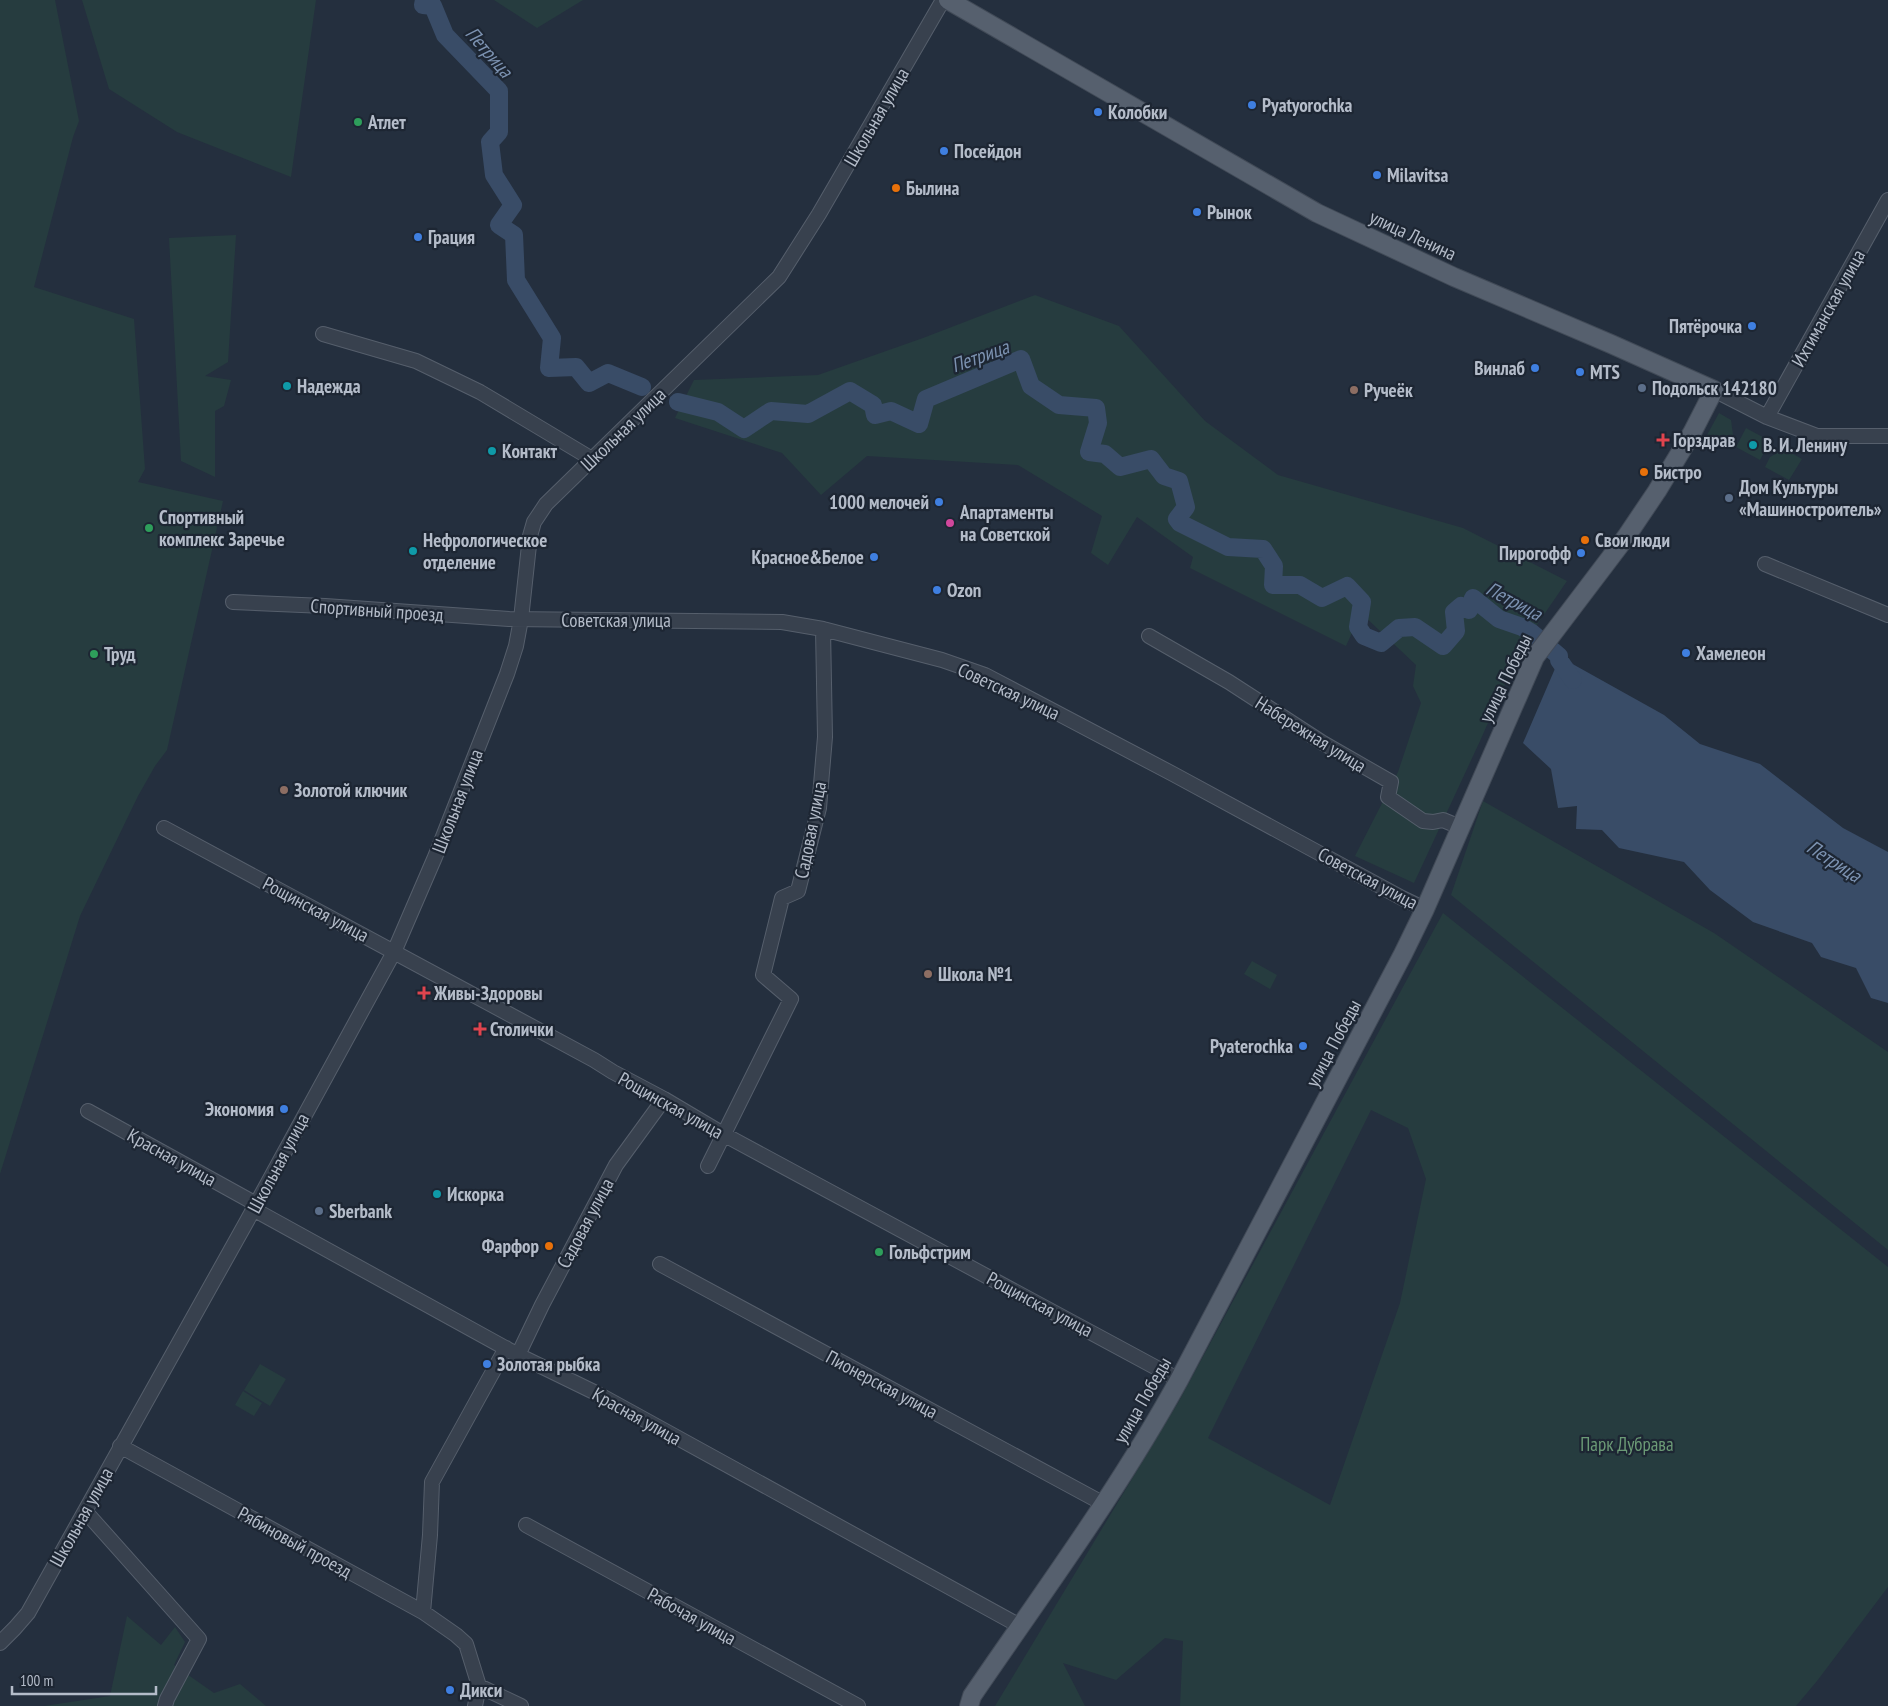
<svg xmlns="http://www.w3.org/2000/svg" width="1888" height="1706" viewBox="0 0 1888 1706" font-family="'PT Sans Narrow',sans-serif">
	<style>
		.green { fill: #263c3f; fill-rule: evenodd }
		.water { fill: #394c67 }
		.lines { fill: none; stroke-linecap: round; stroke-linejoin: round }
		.river { stroke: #394c67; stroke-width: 18 }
		.minor-casing { stroke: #565f6c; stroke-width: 16 }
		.major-casing { stroke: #414a57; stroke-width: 20 }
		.minor { stroke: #38414e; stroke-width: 14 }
		.major { stroke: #56606e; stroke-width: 18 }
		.shop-dot { fill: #3f7fe0; stroke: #1d2633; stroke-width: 2 }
		.leisure-dot { fill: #2e9e5b; stroke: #1d2633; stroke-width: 2 }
		.food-dot { fill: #e8710a; stroke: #1d2633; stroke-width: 2 }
		.culture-dot { fill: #0f9aa8; stroke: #1d2633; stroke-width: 2 }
		.service-dot { fill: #5c6f8a; stroke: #1d2633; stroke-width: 2 }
		.education-dot { fill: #8d6e63; stroke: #1d2633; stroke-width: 2 }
		.health-dot { fill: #e0444e; stroke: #1d2633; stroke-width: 2 }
		.hotel-dot { fill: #d1479c; stroke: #1d2633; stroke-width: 2 }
		.labels { text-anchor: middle; stroke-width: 4.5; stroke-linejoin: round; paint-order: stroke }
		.poi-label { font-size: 19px; font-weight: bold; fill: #b4bcc9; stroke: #1d2633; text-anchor: start }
		.street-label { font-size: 19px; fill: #b4bcc9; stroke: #1d2633 }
		.park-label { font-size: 19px; fill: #6b9a76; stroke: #1d2633 }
		.water-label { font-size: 20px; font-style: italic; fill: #7c92b1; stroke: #1d2633 }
	</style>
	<rect width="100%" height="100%" fill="#242f3e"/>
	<path class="green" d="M 0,0 L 55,0 L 79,121 L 73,137 L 34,287 L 134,319 L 145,469 L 138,482 L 223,501 L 167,750 L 155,766 L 138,796 L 80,916 L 0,1174 Z
		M 82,0 L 316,0 L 291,177 L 177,132 L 109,89 Z
		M 494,0 L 583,0 L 537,28 Z
		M 236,235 L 228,362 L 205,376 L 231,380 L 224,406 L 215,411 L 215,477 L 181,461 L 169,238 Z
		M 1035,295 L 1119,326 L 1205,421 L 1278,475 L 1463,528 L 1567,581 L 1521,648 L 1480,741 L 1414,883 L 1355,856 L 1398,772 L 1421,703 L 1413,686 L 1416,665 L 1361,613 L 1346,646 L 1190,568 L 1193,557 L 1137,517 L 1108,565 L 1091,553 L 1102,516 L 1018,465 L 867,456 L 821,495 L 782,453 L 675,418 L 694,380 L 818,375 L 923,338 Z
		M 1719,413 L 1731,420 L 1733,435 L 1727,446 L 1707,435 Z
		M 1746,428 L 1770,441 L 1760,460 L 1736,447 Z
		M 1784,449 L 1802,459 L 1789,480 L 1765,467 L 1770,457 Z
		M 1483,801 L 1714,933 L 1888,1052 L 1888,1250 L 1451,895 Z
		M 1443,913 L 1888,1267 L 1888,1587 L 1817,1681 L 1796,1706 L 1180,1706 L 1183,1641 L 1165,1638 L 1116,1680 L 1063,1663 L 1085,1706 L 995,1706 L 1179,1401 ZM 1371,1110 L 1408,1128 L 1426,1179 L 1400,1303 L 1330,1505 L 1208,1438 Z
		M 1252,961 L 1277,975 L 1270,989 L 1244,974 Z
		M 260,1364 L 286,1379 L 270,1406 L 244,1390 Z
		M 243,1391 L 262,1403 L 254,1416 L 235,1405 Z
		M 127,1616 L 161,1645 L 175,1627 L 185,1642 L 174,1665 L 214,1693 L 240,1684 L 266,1706 L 44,1706 L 110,1696 Z"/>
	<path class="water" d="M 1560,657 L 1664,715 L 1700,744 L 1760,764 L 1843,828 L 1888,852 L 1888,1003 L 1871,998 L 1856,968 L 1821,957 L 1812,943 L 1753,922 L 1710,890 L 1684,862 L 1619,848 L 1602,830 L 1576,829 L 1577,806 L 1558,808 L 1551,769 L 1523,743 Z"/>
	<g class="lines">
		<path class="river" d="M 424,0 L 423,5 L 433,6 L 445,35 L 499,91 L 499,132 L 490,142 L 494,175 L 513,205 L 499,225 L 514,235 L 516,280 L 552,338 L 549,368 L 576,367 L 589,383 L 608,373 L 642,387
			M 678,402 L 718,412 L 744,429 L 771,411 L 808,414 L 850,391 L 873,405 L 875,415 L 891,411 L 919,424 L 926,399 L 1021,359 L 1031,386 L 1059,405 L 1096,408 L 1098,423 L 1089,452 L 1105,454 L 1120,467 L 1151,459 L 1164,476 L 1179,481 L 1186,507 L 1177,519 L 1180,523 L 1228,547 L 1263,549 L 1274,566 L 1273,585 L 1300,585 L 1322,598 L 1347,586 L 1362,602 L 1358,627 L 1364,636 L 1381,643 L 1399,628 L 1415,627 L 1443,646 L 1456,631 L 1454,612 L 1461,606 L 1469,610 L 1473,598 L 1499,619 L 1522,627 L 1532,633 L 1559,656 L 1559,660 L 1573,680"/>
		<defs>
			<path id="minor" d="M 323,334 L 416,361 L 480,392 L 592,459
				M 1714,390 L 1767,417 L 1817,436 L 1888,436
				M 1767,417 L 1888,200
				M 1765,564 L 1888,615
				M 233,602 L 325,606 L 509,619 L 782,622 L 823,629 L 942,660 L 985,675 L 1173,774 L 1402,898 L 1425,909
				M 1149,636 L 1229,682 L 1323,743 L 1391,782 L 1388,797 L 1423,821 L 1433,822 L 1443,820 L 1460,827
				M 164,828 L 594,1060 L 613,1072 L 664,1099 L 723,1134 L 1179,1380
				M 88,1111 L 256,1204
				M 708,1166 L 791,999 L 763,975 L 782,898 L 798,891 L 819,808 L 825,737 L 823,629
				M 253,1209 L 518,1355 L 596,1393 L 1020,1626
				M 660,1264 L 1104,1504
				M 518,1355 L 542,1305 L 616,1165 L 664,1099
				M 120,1446 L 423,1612 L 456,1635 L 466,1644 L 479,1686 L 475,1706
				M 85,1511 L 199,1639 L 167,1699 L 165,1706
				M 526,1525 L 858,1706
				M 423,1612 L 430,1535 L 432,1482 L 506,1348
				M 0,1643 L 15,1628 L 28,1613 L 247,1221 L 394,952 L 435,857 L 507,674 L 516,646 L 521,619 L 530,536 L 534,522 L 546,504 L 779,277 L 819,214 L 943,0
				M 479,1686 L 521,1706"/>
			<path id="major" d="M 948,0 L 1317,213 L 1454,277 L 1611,344 L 1714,390 L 1692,433 L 1657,491 L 1626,537 L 1535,657 L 1425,909 L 1403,954 L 1179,1380 C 1118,1491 1043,1592 972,1696 L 969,1706"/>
		</defs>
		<use href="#minor" class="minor-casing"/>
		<use href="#major" class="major-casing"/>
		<use href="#minor" class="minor"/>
		<use href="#major" class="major"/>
	</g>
	<g class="shop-dot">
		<circle cx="1252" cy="105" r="5"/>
		<circle cx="1098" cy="112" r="5"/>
		<circle cx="944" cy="151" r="5"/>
		<circle cx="1377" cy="175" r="5"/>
		<circle cx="1197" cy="212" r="5"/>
		<circle cx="418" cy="237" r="5"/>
		<circle cx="1752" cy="326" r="5"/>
		<circle cx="1535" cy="368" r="5"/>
		<circle cx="1580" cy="372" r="5"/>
		<circle cx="939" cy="502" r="5"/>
		<circle cx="1581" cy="553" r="5"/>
		<circle cx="874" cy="557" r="5"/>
		<circle cx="937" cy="590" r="5"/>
		<circle cx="1686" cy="653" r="5"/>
		<circle cx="1303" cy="1046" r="5"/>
		<circle cx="284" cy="1109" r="5"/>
		<circle cx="487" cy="1364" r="5"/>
		<circle cx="450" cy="1690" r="5"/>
	</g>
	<g class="leisure-dot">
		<circle cx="358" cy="122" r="5"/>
		<circle cx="149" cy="528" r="5"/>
		<circle cx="94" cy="654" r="5"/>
		<circle cx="879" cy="1252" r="5"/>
	</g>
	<g class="food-dot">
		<circle cx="896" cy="188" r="5"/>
		<circle cx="1644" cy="472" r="5"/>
		<circle cx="1585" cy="540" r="5"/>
		<circle cx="549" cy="1246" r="5"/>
	</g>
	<g class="culture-dot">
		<circle cx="287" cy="386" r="5"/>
		<circle cx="1753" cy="445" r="5"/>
		<circle cx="492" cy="451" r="5"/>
		<circle cx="413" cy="551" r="5"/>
		<circle cx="437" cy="1194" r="5"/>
	</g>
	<g class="service-dot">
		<circle cx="1642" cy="388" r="5"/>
		<circle cx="1729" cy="498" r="5"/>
		<circle cx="319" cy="1211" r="5"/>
	</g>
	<g class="education-dot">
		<circle cx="1354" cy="390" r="5"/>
		<circle cx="284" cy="790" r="5"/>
		<circle cx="928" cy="974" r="5"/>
	</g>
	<g class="health-dot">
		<path d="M1660.5 432.5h5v5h5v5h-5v5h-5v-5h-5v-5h5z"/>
		<path d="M421.5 985.5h5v5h5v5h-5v5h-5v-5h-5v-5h5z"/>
		<path d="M477.5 1021.5h5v5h5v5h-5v5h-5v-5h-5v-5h5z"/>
	</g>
	<circle class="hotel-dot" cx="950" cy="523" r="5"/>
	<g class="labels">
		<g class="poi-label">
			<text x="1262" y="112">Pyatyorochka</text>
			<text x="1108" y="119">Колобки</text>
			<text x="368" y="129">Атлет</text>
			<text x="954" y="158">Посейдон</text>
			<text x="1387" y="182">Milavitsa</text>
			<text x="906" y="195">Былина</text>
			<text x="1207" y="219">Рынок</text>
			<text x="428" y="244">Грация</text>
			<text x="1742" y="333" text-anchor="end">Пятёрочка</text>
			<text x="1525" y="375" text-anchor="end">Винлаб</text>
			<text x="1590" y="379">MTS</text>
			<text x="297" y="393">Надежда</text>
			<text x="1652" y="395">Подольск 142180</text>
			<text x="1364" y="397">Ручеёк</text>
			<text x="1673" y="447">Горздрав</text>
			<text x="1763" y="452">В. И. Ленину</text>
			<text x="502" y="458">Контакт</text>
			<text x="1654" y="479">Бистро</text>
			<text x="1739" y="494">Дом Культуры<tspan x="1739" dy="22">«Машиностроитель»</tspan></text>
			<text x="929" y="509" text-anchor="end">1000 мелочей</text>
			<text x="960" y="519">Апартаменты<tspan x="960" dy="22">на Советской</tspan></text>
			<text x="159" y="524">Спортивный<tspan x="159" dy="22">комплекс Заречье</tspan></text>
			<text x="423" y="547">Нефрологическое<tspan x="423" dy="22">отделение</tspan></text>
			<text x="1595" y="547">Свои люди</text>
			<text x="1571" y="560" text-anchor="end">Пирогофф</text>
			<text x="864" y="564" text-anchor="end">Красное&amp;Белое</text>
			<text x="947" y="597">Ozon</text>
			<text x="1696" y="660">Хамелеон</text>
			<text x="104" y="661">Труд</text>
			<text x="294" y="797">Золотой ключик</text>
			<text x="938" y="981">Школа №1</text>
			<text x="434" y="1000">Живы-Здоровы</text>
			<text x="490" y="1036">Столички</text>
			<text x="1293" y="1053" text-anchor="end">Pyaterochka</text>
			<text x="274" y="1116" text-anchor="end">Экономия</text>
			<text x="447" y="1201">Искорка</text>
			<text x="329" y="1218">Sberbank</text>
			<text x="539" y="1253" text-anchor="end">Фарфор</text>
			<text x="889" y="1259">Гольфстрим</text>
			<text x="497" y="1371">Золотая рыбка</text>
			<text x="460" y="1697">Дикси</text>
		</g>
		<g class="street-label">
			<text transform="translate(876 117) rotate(-60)" y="7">Школьная улица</text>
			<text transform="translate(1413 235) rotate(25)" y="7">улица Ленина</text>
			<text transform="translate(1828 308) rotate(-61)" y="7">Ихтиманская улица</text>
			<text transform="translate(623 429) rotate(-44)" y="7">Школьная улица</text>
			<text transform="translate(377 610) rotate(4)" y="7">Спортивный проезд</text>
			<text x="616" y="627">Советская улица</text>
			<text transform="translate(1505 678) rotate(-64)" y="7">улица Победы</text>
			<text transform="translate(1009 691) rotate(25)" y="7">Советская улица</text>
			<text transform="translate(1311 734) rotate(32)" y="7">Набережная улица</text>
			<text transform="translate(457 801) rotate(-69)" y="7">Школьная улица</text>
			<text transform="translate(810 830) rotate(-79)" y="7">Садовая улица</text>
			<text transform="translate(1368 878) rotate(28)" y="7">Советская улица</text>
			<text transform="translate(316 909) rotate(28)" y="7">Рощинская улица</text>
			<text transform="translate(1333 1043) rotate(-62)" y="7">улица Победы</text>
			<text transform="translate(671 1105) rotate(29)" y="7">Рощинская улица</text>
			<text transform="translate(172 1157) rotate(29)" y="7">Красная улица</text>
			<text transform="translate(278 1163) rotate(-62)" y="7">Школьная улица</text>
			<text transform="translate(585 1223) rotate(-62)" y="7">Садовая улица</text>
			<text transform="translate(1040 1304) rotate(28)" y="7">Рощинская улица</text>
			<text transform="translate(882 1384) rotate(28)" y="7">Пионерская улица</text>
			<text transform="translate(1142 1400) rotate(-60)" y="7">улица Победы</text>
			<text transform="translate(637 1416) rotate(29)" y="7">Красная улица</text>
			<text transform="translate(81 1517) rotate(-61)" y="7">Школьная улица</text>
			<text transform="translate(295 1542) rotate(29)" y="7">Рябиновый проезд</text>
			<text transform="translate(692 1616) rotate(29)" y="7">Рабочая улица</text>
		</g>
		<g class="park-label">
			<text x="1627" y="1451">Парк Дубрава</text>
		</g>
		<g class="water-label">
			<text transform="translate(489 52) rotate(49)" y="7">Петрица</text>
			<text transform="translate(980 356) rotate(-20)" y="7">Петрица</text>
			<text transform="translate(1514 601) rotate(28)" y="7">Петрица</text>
			<text transform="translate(1834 861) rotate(33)" y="7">Петрица</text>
		</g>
	</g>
	<path d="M12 1686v8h144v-8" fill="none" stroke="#b4bcc9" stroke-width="2.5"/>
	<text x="20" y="1686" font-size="15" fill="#b4bcc9" stroke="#1d2633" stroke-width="4" paint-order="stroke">100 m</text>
</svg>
